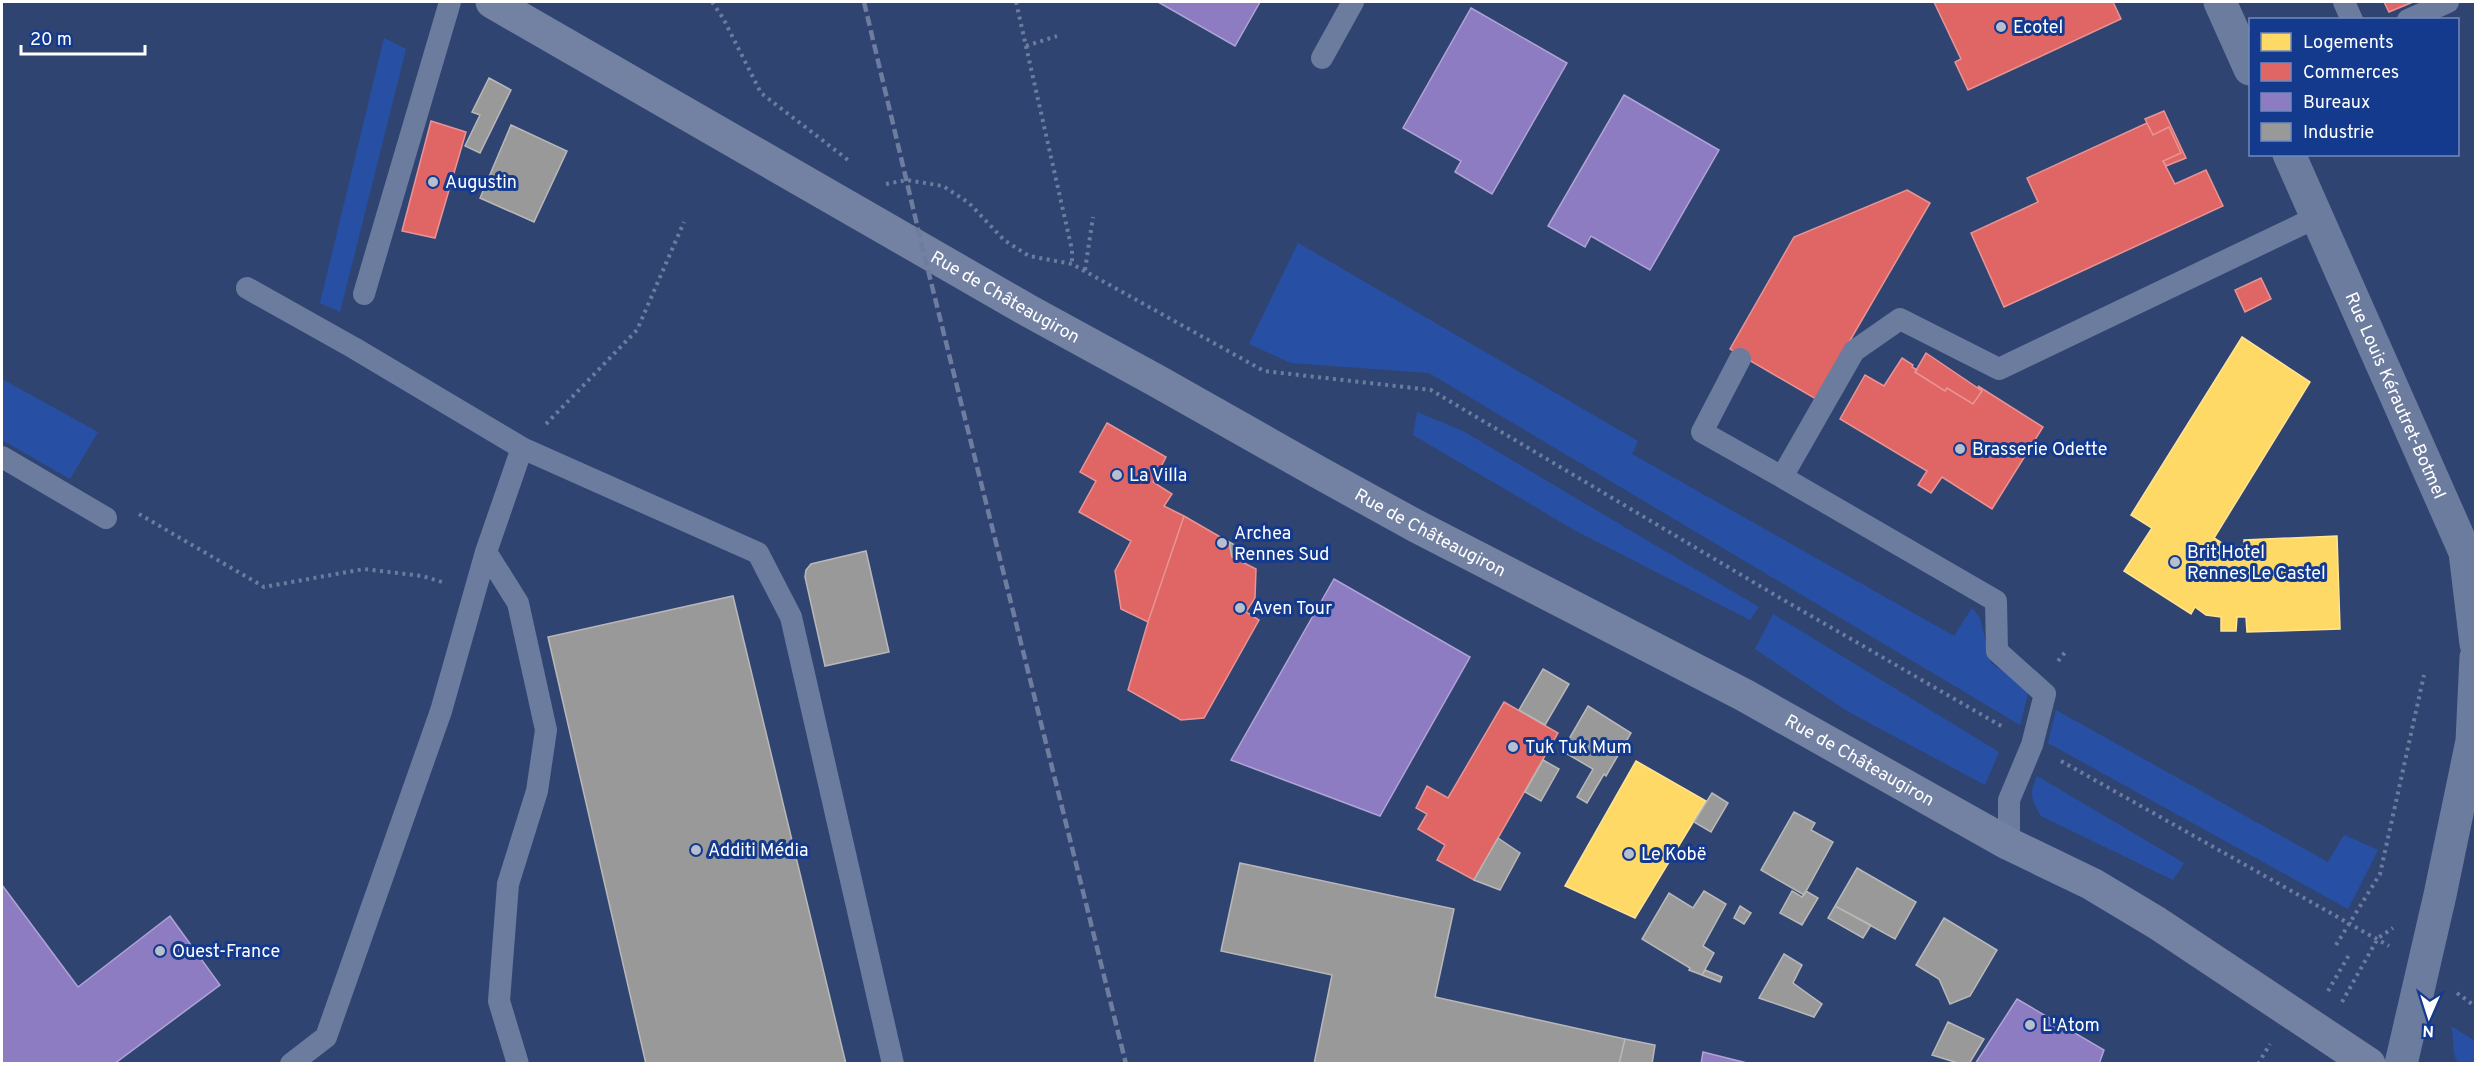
<svg xmlns="http://www.w3.org/2000/svg" width="2477" height="1065" viewBox="0 0 2477 1065" font-family="Overpass,sans-serif">
	<style>
		.green { fill: #2750a5 }
		.homes { fill: #ffd966; stroke: #ffe494; stroke-width: 1.5 }
		.shops { fill: #e06666; stroke: #e99494; stroke-width: 1.5 }
		.offices { fill: #8e7cc3; stroke: #b0a3d5; stroke-width: 1.5 }
		.industry { fill: #999; stroke: #b8b8b8; stroke-width: 1.5 }
		.lines { fill: none; stroke-linecap: round; stroke-linejoin: round }
		.path { stroke: #6c7c9e; stroke-width: 4; stroke-dasharray: 3 4.5; stroke-linecap: butt }
		.lane { stroke: #6c7c9e; stroke-width: 22 }
		.street { stroke: #6c7c9e; stroke-width: 33 }
		.secondary { stroke: #7381a2; stroke-width: 33 }
		.rail { stroke: #6e7d9d; stroke-width: 4.5; stroke-dasharray: 10 4.5; stroke-linecap: butt }
		.poi-dot { fill: #b7bece; stroke: #143a8e; stroke-width: 2 }
		.labels { text-anchor: middle; stroke-width: 6; stroke-linejoin: round; paint-order: stroke }
		.poi-label { font-size: 18px; fill: #fff; stroke: #143a8e; text-anchor: start }
		.street-label { font-size: 18px; fill: #fff; stroke: #143a8e }
	</style>
	<rect width="100%" height="100%" fill="#304472"/>
	<path class="green" d="M 384,38 L 406,49 L 340,312 L 320,303 Z
		M 1298,243 L 1638,441 L 1632,454 L 1954,636 L 1972,608 L 1980,618 L 1991,663 L 2029,689 L 2020,725 L 1429,373 L 1291,363 L 1249,344 Z
		M 2,379 L 98,432 L 70,479 L 2,440 Z
		M 1417,412 L 1463,431 L 1759,607 L 1750,620 L 1576,531 L 1413,435 Z
		M 1773,614 L 1999,752 L 1985,785 L 1847,711 L 1755,649 Z
		M 2056,710 L 2328,862 L 2344,835 L 2378,850 L 2348,909 L 2048,743 Z
		M 2037,776 L 2184,863 L 2173,880 L 2041,816 C 2031,799 2029,794 2037,776 Z
		M 2451,1026 L 2475,1041 L 2475,1063 L 2458,1063 C 2451,1051 2455,1040 2451,1026 Z"/>
	<path class="homes" d="M 2242,337 L 2310,382 L 2214,538 L 2228,547 L 2244,546 L 2244,540 L 2337,536 L 2340,629 L 2247,632 L 2246,617 L 2237,617 L 2236,631 L 2221,631 L 2221,617 L 2206,615 L 2195,607 L 2191,614 L 2124,571 L 2152,528 L 2131,515 Z
		M 1636,761 L 1706,801 L 1635,918 L 1565,886 Z"/>
	<path class="shops" d="M 1934,2 L 2113,2 L 2121,19 L 1968,90 L 1955,62 L 1961,59 Z
		M 2384,2 L 2413,2 L 2389,12 Z
		M 2164,111 L 2186,158 L 2166,166 L 2163,161 L 2181,153 L 2169,127 L 2153,135 L 2145,119 Z
		M 431,121 L 466,132 L 435,238 L 402,231 Z
		M 2147,123 L 2153,135 L 2169,127 L 2181,153 L 2163,161 L 2175,184 L 2206,170 L 2223,206 L 2004,307 L 1971,233 L 2038,202 L 2027,178 Z
		M 1907,190 L 1930,203 L 1816,399 L 1730,349 L 1794,237 Z
		M 2261,278 L 2271,299 L 2245,312 L 2235,290 Z
		M 1926,353 L 1982,391 L 1973,404 L 1947,388 L 1945,391 L 1915,372 Z
		M 1902,358 L 1913,365 L 1912,367 L 1917,370 L 1915,372 L 1945,391 L 1947,388 L 1973,404 L 1982,391 L 1978,386 L 2043,427 L 1992,509 L 1942,477 L 1931,493 L 1918,485 L 1927,471 L 1840,419 L 1865,375 L 1884,386 Z
		M 1107,423 L 1166,457 L 1153,482 L 1172,494 L 1164,506 L 1184,516 L 1148,622 L 1121,609 L 1115,571 L 1131,541 L 1079,512 L 1096,481 L 1080,472 Z
		M 1184,516 L 1229,542 L 1232,557 L 1256,569 L 1255,598 L 1246,612 L 1259,620 L 1204,718 L 1181,720 L 1128,690 L 1148,622 Z
		M 1504,702 L 1558,733 L 1474,880 L 1437,860 L 1445,845 L 1418,829 L 1427,814 L 1416,808 L 1427,786 L 1448,798 Z"/>
	<path class="offices" d="M 1158,2 L 1260,2 L 1235,46 Z
		M 1471,8 L 1567,63 L 1492,194 L 1455,172 L 1461,161 L 1403,128 Z
		M 1624,95 L 1719,150 L 1650,270 L 1591,236 L 1585,247 L 1548,226 Z
		M 1334,579 L 1470,657 L 1380,816 L 1231,760 Z
		M 2,885 L 78,987 L 170,916 L 220,985 L 114,1064 L 2,1064 Z
		M 2017,999 L 2104,1050 L 2099,1064 L 1975,1064 Z
		M 1703,1052 L 1751,1064 L 1701,1064 Z"/>
	<path class="industry" d="M 489,78 L 511,90 L 480,153 L 465,146 L 480,115 L 472,112 Z
		M 511,125 L 567,151 L 534,222 L 480,198 Z
		M 1229,542 L 1250,553 L 1245,563 L 1232,557 Z
		M 866,551 L 889,652 L 825,666 L 805,577 L 806,570 L 811,564 Z
		M 733,596 L 846,1064 L 646,1064 L 548,637 Z
		M 1543,669 L 1569,684 L 1545,725 L 1519,710 Z
		M 1588,706 L 1631,733 L 1606,776 L 1604,774 L 1587,803 L 1577,797 L 1593,769 L 1562,751 Z
		M 1543,760 L 1559,769 L 1541,801 L 1525,792 Z
		M 1712,793 L 1728,803 L 1711,832 L 1694,822 Z
		M 1794,812 L 1815,823 L 1811,830 L 1833,842 L 1804,895 L 1761,870 Z
		M 1498,838 L 1520,853 L 1500,890 L 1474,880 Z
		M 1240,863 L 1454,909 L 1435,997 L 1625,1039 L 1619,1064 L 1314,1064 L 1332,975 L 1221,951 Z
		M 1857,868 L 1916,902 L 1895,939 L 1835,906 Z
		M 1704,891 L 1726,904 L 1703,946 L 1714,953 L 1702,975 L 1689,970 L 1690,968 L 1642,939 L 1669,893 L 1693,908 Z
		M 1792,891 L 1802,897 L 1806,891 L 1818,898 L 1802,925 L 1780,913 Z
		M 1740,906 L 1751,913 L 1744,924 L 1734,918 Z
		M 1835,906 L 1871,925 L 1863,938 L 1828,918 Z
		M 1944,918 L 1997,950 L 1970,996 L 1950,1004 L 1939,979 L 1916,965 Z
		M 1784,954 L 1802,965 L 1793,983 L 1822,1004 L 1814,1017 L 1759,998 Z
		M 1705,970 L 1722,977 L 1720,982 L 1702,975 Z
		M 1948,1022 L 1984,1039 L 1969,1064 L 1961,1064 L 1932,1055 Z
		M 1625,1039 L 1655,1045 L 1652,1064 L 1619,1064 Z"/>
	<g class="lines">
		<path class="path" d="M 712,2 L 723,18 L 761,93 L 848,160
			M 1016,2 L 1072,250 L 1072,264
			M 1026,46 L 1057,36
			M 886,184 L 907,180 L 943,186 L 969,203 L 1004,240 L 1029,256 L 1072,264 L 1264,371 L 1431,390 L 1780,598 L 2003,727
			M 1085,270 L 1093,217
			M 546,424 L 637,330 L 684,222
			M 139,514 L 264,587 L 364,569 L 422,576 L 442,582
			M 2058,661 L 2067,650
			M 2061,761 L 2389,946
			M 2336,945 L 2380,874 L 2424,675
			M 2328,991 L 2349,955
			M 2457,993 L 2476,1007
			M 2342,1002 L 2378,938 L 2393,928
			M 2258,1064 L 2270,1044"/>
		<path class="lane" d="M 2344,2 L 2352,20
			M 2408,20 L 2448,2
			M 1322,58 L 1353,2
			M 247,288 L 354,348 L 522,448 L 486,552 L 441,711 L 326,1037 L 291,1064
			M 364,294 L 450,2
			M 1740,359 L 1702,432 L 1782,477
			M 522,448 L 758,553 L 791,617 L 893,1064
			M 2,457 L 106,518
			M 486,552 L 518,603 L 546,730 L 537,791 L 508,884 L 499,1001 L 518,1064
			M 2009,844 L 2009,800 L 2032,745 L 2045,694 L 1997,651 L 1996,601 L 1782,477 L 1854,351 L 1900,319 L 1999,369 L 2317,217"/>
		<g class="street">
			<path d="M 2220,2 L 2250,69"/>
			<path id="s1" d="M 2289,154 L 2465,552 L 2476,644"/>
			<path d="M 2401,1064 L 2440,895 L 2472,741 L 2476,657"/>
		</g>
		<path class="secondary" id="s2" d="M 492,2 L 1029,311 L 1157,381 L 1318,472 L 1416,526 L 1744,695 L 2009,844 L 2092,884 L 2157,923 L 2369,1064"/>
		<path class="rail" d="M 864,2 L 923,250 L 1126,1064"/>
	</g>
	<g class="poi-dot">
		<circle cx="2001" cy="27" r="6"/>
		<circle cx="433" cy="182" r="6"/>
		<circle cx="1960" cy="449" r="6"/>
		<circle cx="1117" cy="475" r="6"/>
		<circle cx="1222" cy="543" r="6"/>
		<circle cx="2175" cy="562" r="6"/>
		<circle cx="1240" cy="608" r="6"/>
		<circle cx="1513" cy="747" r="6"/>
		<circle cx="696" cy="850" r="6"/>
		<circle cx="1629" cy="854" r="6"/>
		<circle cx="160" cy="951" r="6"/>
		<circle cx="2030" cy="1025" r="6"/>
	</g>
	<g class="labels">
		<g class="poi-label">
			<text x="2013" y="33">Ecotel</text>
			<text x="445" y="188">Augustin</text>
			<text x="1972" y="455">Brasserie Odette</text>
			<text x="1129" y="481">La Villa</text>
			<text x="1234" y="539">Archea<tspan x="1234" dy="21">Rennes Sud</tspan></text>
			<text x="2187" y="558">Brit Hotel<tspan x="2187" dy="21">Rennes Le Castel</tspan></text>
			<text x="1252" y="614">Aven Tour</text>
			<text x="1525" y="753">Tuk Tuk Mum</text>
			<text x="708" y="856">Additi Média</text>
			<text x="1641" y="860">Le Kobë</text>
			<text x="172" y="957">Ouest-France</text>
			<text x="2042" y="1031">L'Atom</text>
		</g>
		<g class="street-label">
			<text dy="6" stroke="none"><textPath href="#s2" startOffset="592">Rue de Châteaugiron</textPath></text>
			<text dy="6" stroke="none"><textPath href="#s1" startOffset="264">Rue Louis Kérautret-Botmel</textPath></text>
			<text dy="6" stroke="none"><textPath href="#s2" startOffset="1078">Rue de Châteaugiron</textPath></text>
			<text dy="6" stroke="none"><textPath href="#s2" startOffset="1564">Rue de Châteaugiron</textPath></text>
		</g>
	</g>
	<rect width="2477" height="1065" fill="none" stroke="#ffffff" stroke-width="6"/>
	<rect x="2249" y="18" width="210" height="138" fill="#143a8e" stroke="#7289bb" stroke-width="1.5"/>
	<rect x="2261" y="33" width="30" height="18" fill="#ffd966" stroke="#7289bb" stroke-width="1.5"/>
	<text x="2303" y="48" font-size="18" fill="#ffffff">Logements</text>
	<rect x="2261" y="63" width="30" height="18" fill="#e06666" stroke="#7289bb" stroke-width="1.5"/>
	<text x="2303" y="78" font-size="18" fill="#ffffff">Commerces</text>
	<rect x="2261" y="93" width="30" height="18" fill="#8e7cc3" stroke="#7289bb" stroke-width="1.5"/>
	<text x="2303" y="108" font-size="18" fill="#ffffff">Bureaux</text>
	<rect x="2261" y="123" width="30" height="18" fill="#999999" stroke="#7289bb" stroke-width="1.5"/>
	<text x="2303" y="138" font-size="18" fill="#ffffff">Industrie</text>
	<g transform="translate(2429 1017) rotate(183)" stroke="#143a8e" stroke-width="4.5" paint-order="stroke">
	<path d="M0-4.5L10 22L0 15L-10 22Z" fill="#ffffff"/>
	<text y="-9" font-size="16" font-weight="bold" text-anchor="middle" fill="#ffffff">N</text>
	</g>
	<path d="M21 45v9h124v-9" fill="none" stroke="#ffffff" stroke-width="3"/>
	<text x="30" y="45" font-size="18" fill="#ffffff" stroke="#143a8e" stroke-width="4.5" paint-order="stroke">20 m</text>
</svg>
